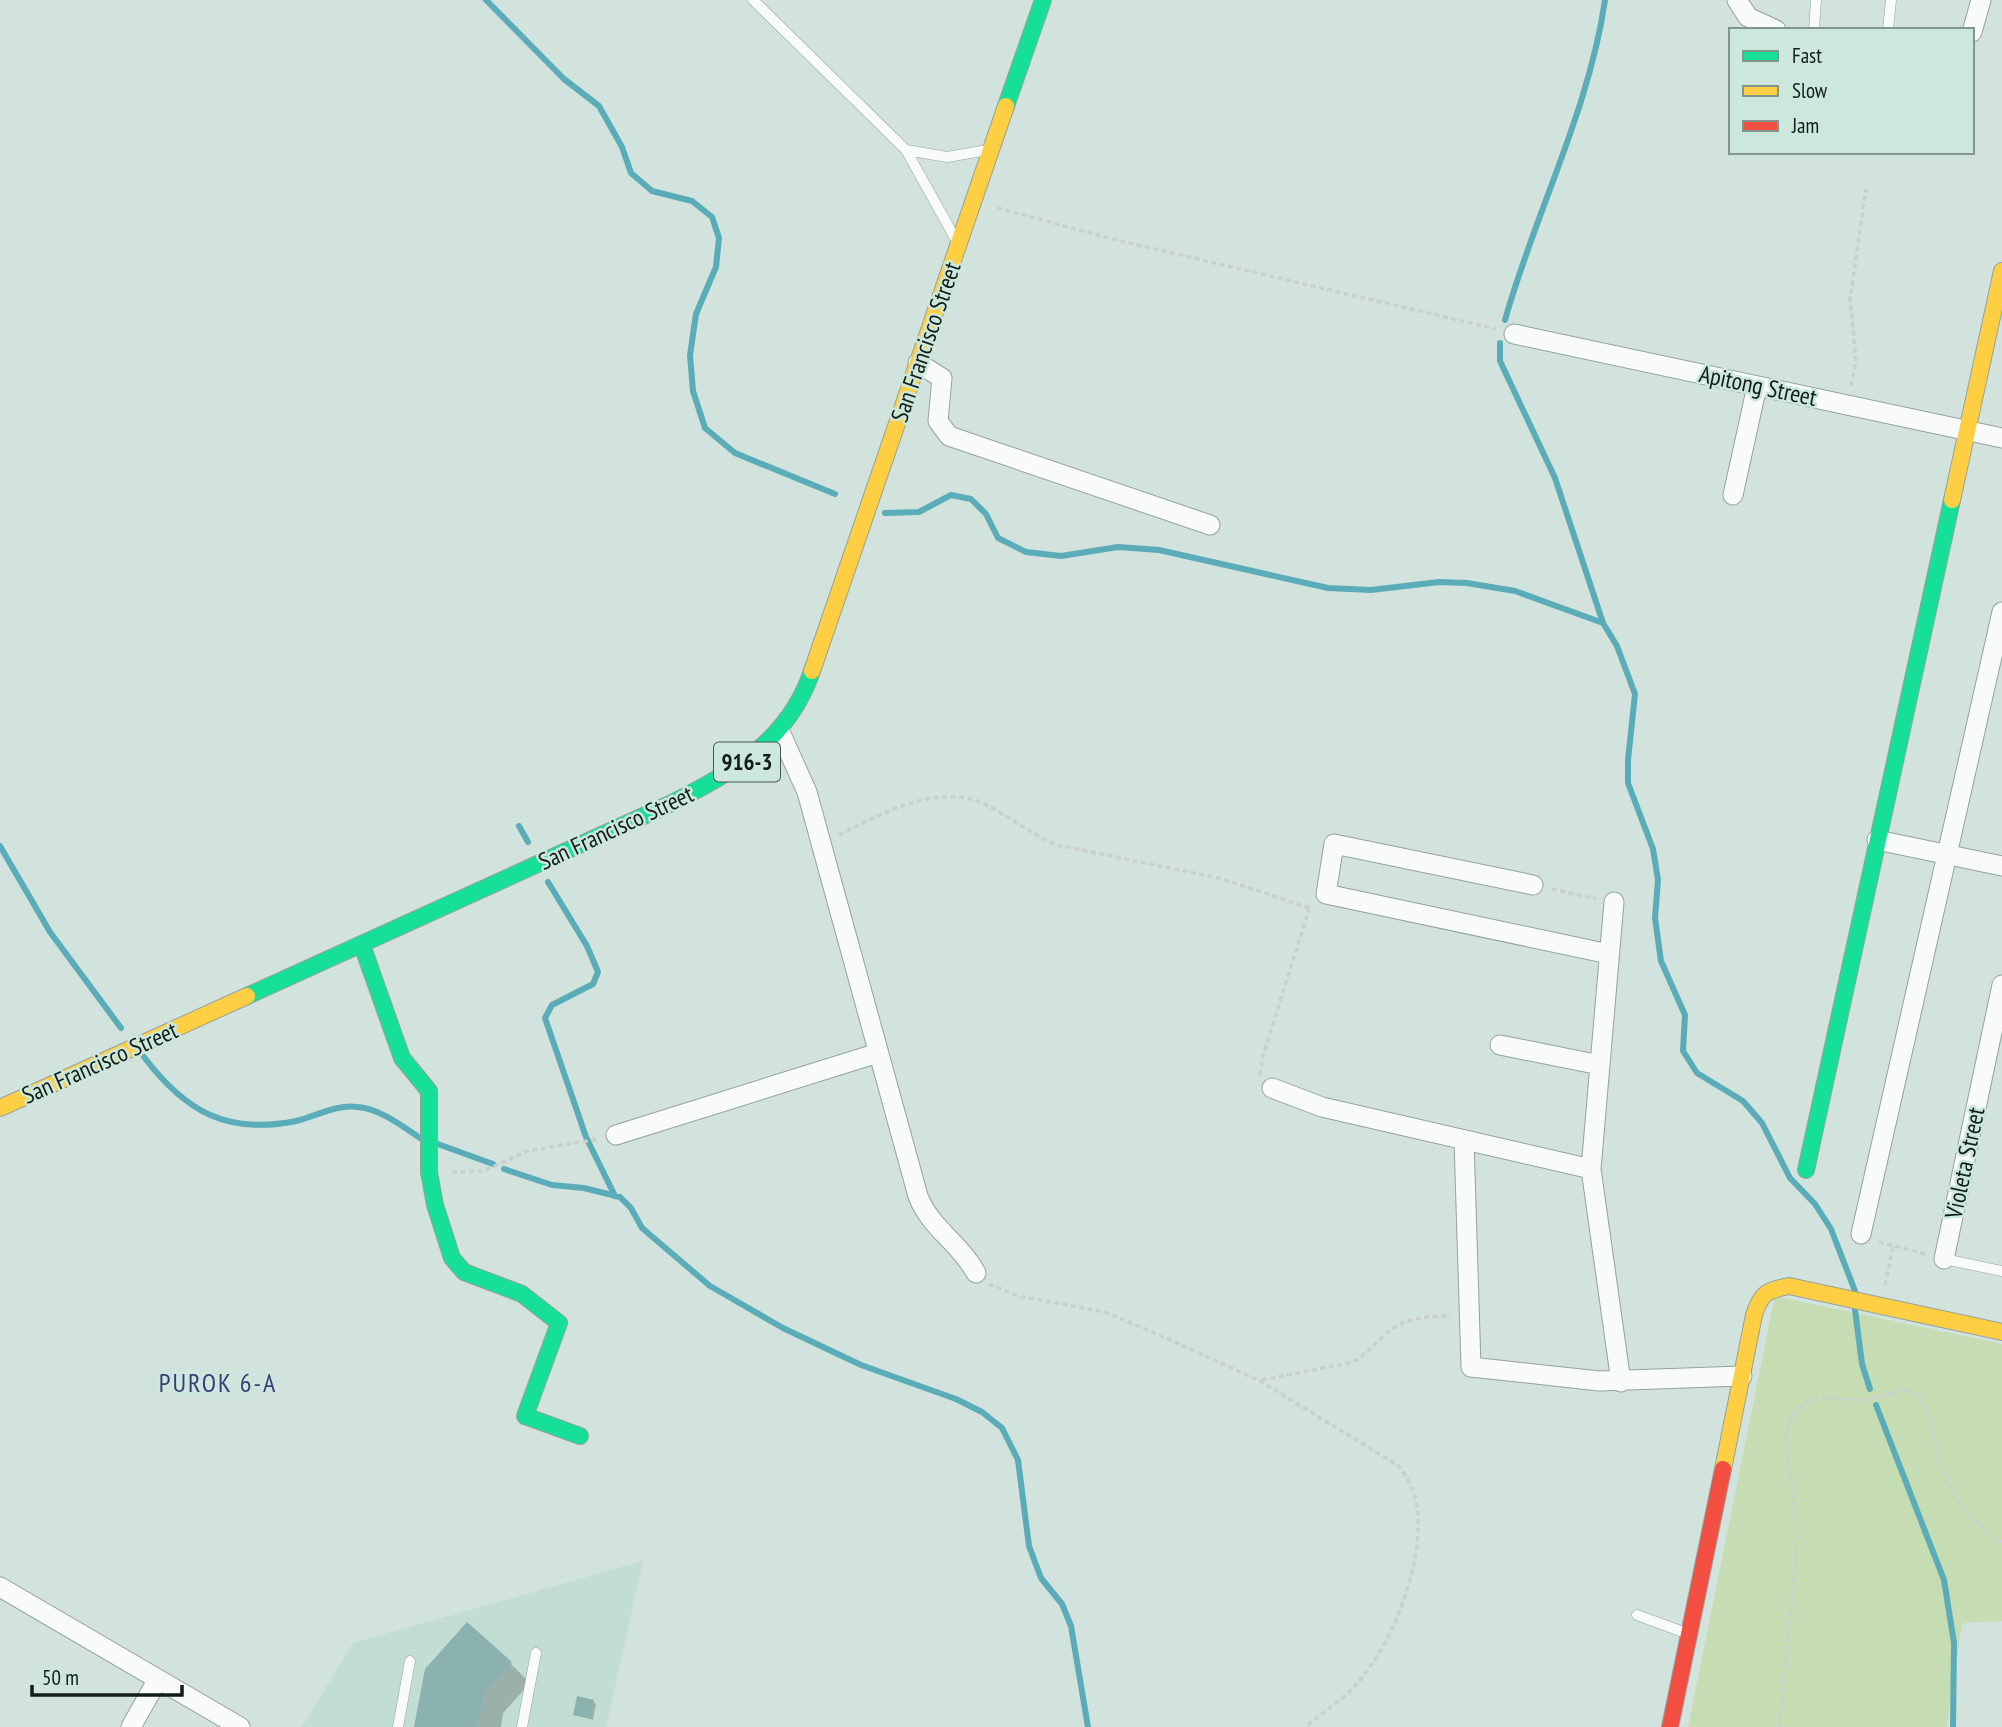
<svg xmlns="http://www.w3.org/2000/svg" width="2002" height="1727" viewBox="0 0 2002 1727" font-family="'PT Sans Narrow',sans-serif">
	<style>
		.built { fill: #c2ddd2 }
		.green { fill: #c6dcb2 }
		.shadow { fill: #0003 }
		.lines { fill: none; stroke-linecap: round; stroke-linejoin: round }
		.stream { stroke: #5bacb9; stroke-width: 6 }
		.building { fill: #8bb2af }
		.lane-casing { stroke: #95a29d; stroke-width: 11 }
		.street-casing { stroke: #95a29d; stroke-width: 21 }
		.fast-casing { stroke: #95a29d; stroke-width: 18 }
		.slow-casing { stroke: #95a29d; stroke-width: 18 }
		.jam-casing { stroke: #95a29d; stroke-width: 18 }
		.path { stroke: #cbcfce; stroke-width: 3.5; stroke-dasharray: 5 3.5; stroke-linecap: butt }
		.lane { stroke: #f8fbfa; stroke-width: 10 }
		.street { stroke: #f8fbfa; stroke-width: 19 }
		.fast { stroke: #16e098; stroke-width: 16 }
		.slow { stroke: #ffcf43; stroke-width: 16 }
		.jam { stroke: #f24e42; stroke-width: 16 }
		.labels { text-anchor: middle; stroke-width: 5; stroke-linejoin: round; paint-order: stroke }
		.shield { fill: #cce8dd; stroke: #4a5953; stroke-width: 2 }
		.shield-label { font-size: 23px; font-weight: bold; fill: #121c18 }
		.street-label { font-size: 24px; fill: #121c18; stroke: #cce8dd }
		.neighbourhood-label { font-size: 26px; letter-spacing: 2px; fill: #3b3c78; stroke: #cce8dd }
	</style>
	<rect width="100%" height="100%" fill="#d2e2dc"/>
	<path class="built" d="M 643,1561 L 606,1727 L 302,1727 L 353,1643 Z"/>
	<path class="green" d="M 1775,1296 L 2002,1344 L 2002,1621 L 1962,1623 L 1947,1727 L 1688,1727 Z"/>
	<path class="shadow" d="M 510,1663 L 530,1683 L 503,1713 L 501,1727 L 416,1727 Z
		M 593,1702 L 596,1704 L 593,1720 L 575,1714 Z"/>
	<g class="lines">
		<path class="stream" d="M 486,0 L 564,79 L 599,106 L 622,147 L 631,173 L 652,191 L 692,201 L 712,217 L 719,238 L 716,267 L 696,314 L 690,355 L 693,391 L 705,428 L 735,453 L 835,494
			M 1505,320 C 1535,213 1589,111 1605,0
			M 1500,343 L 1500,361 L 1555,478 L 1603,623 L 1617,646 L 1635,694 L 1628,760 L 1628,783 L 1653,849 L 1658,880 L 1655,918 L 1661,961 L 1685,1015 L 1683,1051 L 1697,1073 L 1743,1101 L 1762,1123 L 1790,1178 L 1815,1204 L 1831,1229 L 1855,1291
			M 885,513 L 919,512 L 951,495 L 971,499 L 986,514 L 998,538 L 1026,552 L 1061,556 L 1118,547 L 1159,550 L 1328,588 L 1371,590 L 1439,582 L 1467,583 L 1515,591 L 1603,623
			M 519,826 L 528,842
			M 0,846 L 50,932 L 121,1028
			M 548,882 L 587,946 L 598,972 L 593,984 L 552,1005 L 545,1018 L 586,1137 L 615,1196
			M 144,1057 C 185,1111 226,1135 296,1121 C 317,1116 336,1104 358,1107 C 380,1109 402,1126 420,1138
			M 435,1143 L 493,1164
			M 504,1169 L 552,1185 L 584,1188 L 620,1197 L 631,1208 L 642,1228 L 710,1286 L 783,1328 L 861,1365 L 956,1399 L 982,1412 L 1002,1428 L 1018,1460 L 1029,1546 L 1041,1578 L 1062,1604 L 1071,1626 L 1088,1727
			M 1855,1310 L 1862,1364 L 1870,1389
			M 1876,1405 L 1944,1580 L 1954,1643 L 1953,1727"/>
	</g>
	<path class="building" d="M 467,1622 L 512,1662 L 484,1693 L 477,1727 L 414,1727 L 425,1669 Z
		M 577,1696 L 594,1700 L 590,1719 L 573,1715 Z"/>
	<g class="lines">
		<defs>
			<path id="lane" d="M 753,0 L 906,150 L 955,238
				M 1814,30 L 1816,0
				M 1888,30 L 1891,0
				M 906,150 L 947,157 L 988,150
				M 1944,1259 L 2002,1271
				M 1637,1615 L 1686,1633
				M 398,1727 L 410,1661
				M 522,1727 L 536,1653"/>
			<path id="street" d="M 1737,0 L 1748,17 L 1776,30
				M 1972,32 L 1981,0
				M 1514,334 L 2002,438
				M 918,363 L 942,378 L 938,421 L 949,436 L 1210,525
				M 1733,495 L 1757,386
				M 780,732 L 807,792 L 918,1196 C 930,1228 960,1243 976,1273
				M 1877,840 L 2002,866
				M 1533,885 L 1334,844 L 1326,894 L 1609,954
				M 1614,902 L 1591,1169 L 1621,1382
				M 1500,1045 L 1600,1065
				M 1272,1088 L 1322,1107 L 1591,1169
				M 616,1135 L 878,1053
				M 1464,1140 L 1471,1367 L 1599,1381 L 1742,1376
				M 1861,1234 L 2002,612
				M 1944,1259 L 2002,985
				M 0,1587 L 240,1727
				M 131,1727 L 158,1679"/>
			<path id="fast" d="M 1006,106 L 1043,0
				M 362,945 L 402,1058 L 429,1091 L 429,1172 L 435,1205 L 452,1258 L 464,1272 L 522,1294 L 559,1323 L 525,1416 L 580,1436
				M 247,996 L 672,803 C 733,772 789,740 812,671
				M 1806,1170 L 1952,500"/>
			<path id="slow" d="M 1952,500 L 2002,271
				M 812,671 L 1006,106
				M 0,1108 L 247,996
				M 1723,1469 L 1754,1315 C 1761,1293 1767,1290 1789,1286 L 2002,1332"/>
			<path id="jam" d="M 1670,1727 L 1723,1469"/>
		</defs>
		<use href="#lane" class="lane-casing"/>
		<use href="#street" class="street-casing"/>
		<use href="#fast" class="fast-casing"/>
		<use href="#slow" class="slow-casing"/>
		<use href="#jam" class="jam-casing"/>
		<path class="path" d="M 997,208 L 1121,241 L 1496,329
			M 1851,386 L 1856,360 L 1850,299 L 1866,189
			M 839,835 C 878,815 937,783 982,803 C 1008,815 1030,834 1057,845 L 1223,879 L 1310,908
			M 1552,889 L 1596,899
			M 1260,1075 L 1263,1056 L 1309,909
			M 452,1172 L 484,1171 L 527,1151 L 599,1139
			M 1879,1242 L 1925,1254
			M 989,1284 L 1018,1296 L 1105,1312 L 1164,1337 L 1260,1381 L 1399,1466 C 1407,1478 1415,1490 1417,1505 C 1425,1564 1391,1652 1348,1693 C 1335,1705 1319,1715 1306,1727
			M 1885,1285 L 1893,1246
			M 1262,1380 L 1349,1363 C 1365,1357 1372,1347 1383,1336 C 1403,1318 1425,1316 1450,1316
			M 1779,1727 L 1796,1558 L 1797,1524 L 1787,1457 L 1786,1435 L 1792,1417 L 1805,1403 L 1820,1398 L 1863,1400 L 1906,1390 L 1918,1394 L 1931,1426 L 1942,1471 L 1961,1507 L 1994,1539 L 2002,1542"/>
		<use href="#lane" class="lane"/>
		<use href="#street" class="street"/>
		<use href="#fast" class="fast"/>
		<use href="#slow" class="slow"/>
		<use href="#jam" class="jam"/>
	</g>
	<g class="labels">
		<rect class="shield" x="714" y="742.5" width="66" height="39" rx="5"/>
		<g class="shield-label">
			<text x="747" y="770">916-3</text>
		</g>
		<g class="street-label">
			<text transform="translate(926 342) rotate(-71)" y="8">San Francisco Street</text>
			<text transform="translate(1758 386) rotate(12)" y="8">Apitong Street</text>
			<text transform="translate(616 828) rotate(-25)" y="8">San Francisco Street</text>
			<text transform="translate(100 1063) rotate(-24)" y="8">San Francisco Street</text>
			<text transform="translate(1965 1163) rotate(-78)" y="8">Violeta Street</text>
		</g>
		<g class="neighbourhood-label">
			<text x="218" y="1392">PUROK 6-A</text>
		</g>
	</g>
	<rect x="1729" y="28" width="245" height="126" fill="#cce8dd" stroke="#82968e" stroke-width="2"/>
	<rect x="1743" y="51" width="35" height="10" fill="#16e098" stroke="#82968e" stroke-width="2"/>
	<text x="1792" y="63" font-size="21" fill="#121c18">Fast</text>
	<rect x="1743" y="86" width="35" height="10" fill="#ffcf43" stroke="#82968e" stroke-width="2"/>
	<text x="1792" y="98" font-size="21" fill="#121c18">Slow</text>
	<rect x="1743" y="121" width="35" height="10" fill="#f24e42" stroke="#82968e" stroke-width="2"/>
	<text x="1792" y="133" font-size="21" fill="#121c18">Jam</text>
	<path d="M32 1685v10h150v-10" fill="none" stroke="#121c18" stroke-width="3.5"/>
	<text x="42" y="1685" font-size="21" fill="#121c18" stroke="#cce8dd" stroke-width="5" paint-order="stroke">50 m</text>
</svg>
